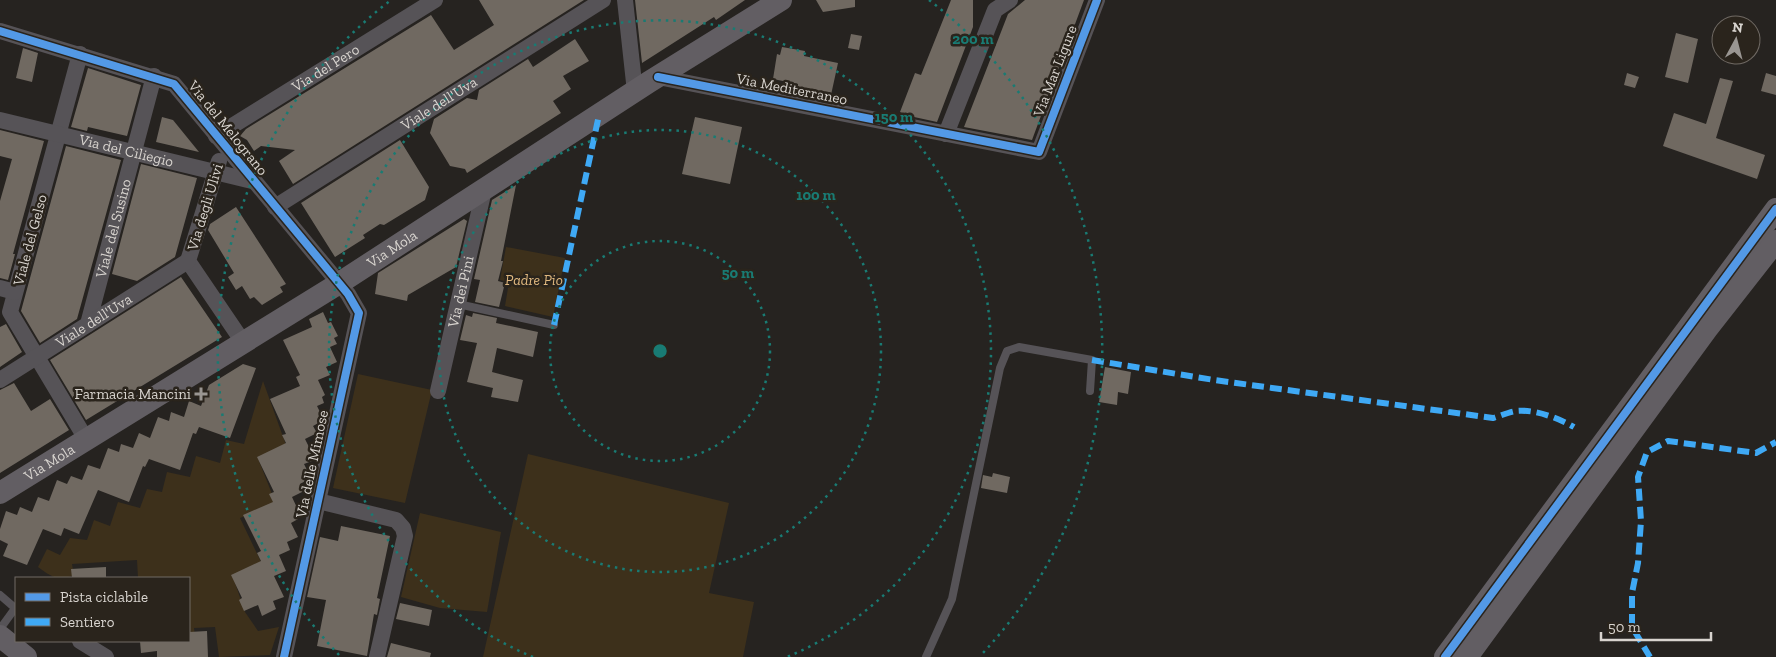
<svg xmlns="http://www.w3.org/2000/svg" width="1776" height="657" viewBox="0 0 1776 657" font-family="'Zilla Slab',serif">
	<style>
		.green { fill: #3d301b }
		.building { fill: #706961 }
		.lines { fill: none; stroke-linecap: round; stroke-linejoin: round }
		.lane { stroke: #565357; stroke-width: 8 }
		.street { stroke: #565357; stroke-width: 16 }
		.secondary { stroke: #625e63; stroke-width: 22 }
		.quiet { stroke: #3fa9f5; stroke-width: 6; stroke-dasharray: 12 6; stroke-linecap: butt }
		.cycleway-casing { stroke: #2a241c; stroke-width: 11 }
		.cycleway { stroke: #5399e6; stroke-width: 8 }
		.ring { fill: none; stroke: #197b73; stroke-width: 2.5; stroke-dasharray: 2.5 5 }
		.poi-dot { fill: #9a9692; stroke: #2a241c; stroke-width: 2 }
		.labels { text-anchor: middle; stroke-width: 5; stroke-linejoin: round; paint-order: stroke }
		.street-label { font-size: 15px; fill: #d8d4cf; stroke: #2a241c }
		.park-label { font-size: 15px; font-style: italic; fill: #e0b87f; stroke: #2a241c }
		.poi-label { font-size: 15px; fill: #d8d4cf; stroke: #2a241c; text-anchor: end }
		.centre { fill: #197b73; stroke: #2a241c; stroke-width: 2.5 }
		.ring-label { font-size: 15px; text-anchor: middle; font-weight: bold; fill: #197b73; stroke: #2a241c; stroke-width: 5; stroke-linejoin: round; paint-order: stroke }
	</style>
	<rect width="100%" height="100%" fill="#262320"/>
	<path class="green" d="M 506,247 L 565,258 L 553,317 L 505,306 L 509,282 L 500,280 Z
		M 358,374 L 432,390 L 405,503 L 333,488 Z
		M 263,381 L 286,445 L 259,461 L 276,504 L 240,518 L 261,562 L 233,577 L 245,612 L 258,631 L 279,627 L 270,655 L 219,657 L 215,627 L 194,628 L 195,637 L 189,637 L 189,578 L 138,578 L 137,560 L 72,564 L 74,575 C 58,582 50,576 38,567 L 47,549 L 60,555 L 70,538 L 87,540 L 94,520 L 110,526 L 118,502 L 140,508 L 147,489 L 162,492 L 167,472 L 190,477 L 196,456 L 220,463 L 226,440 L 244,444 Z
		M 528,454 L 729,503 L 709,593 L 754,602 L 743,657 L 483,657 Z
		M 420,513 L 501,532 L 487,612 L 440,608 L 401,597 Z"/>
	<path class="building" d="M 479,0 L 584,0 L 293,184 L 279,161 L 295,150 L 261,146 L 254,151 L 247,140 L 240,136 L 246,129 L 431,15 L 454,50 L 494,25 Z
		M 635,0 L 745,0 L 716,20 L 714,17 L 642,63 Z
		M 816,0 L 855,0 L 855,7 L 823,12 Z
		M 951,0 L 973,0 L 973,27 L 937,122 L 905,115 L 900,112 L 915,73 L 921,75 Z
		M 1025,0 L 1084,0 L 1032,140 L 964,127 L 1008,14 Z
		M 1676,33 L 1698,39 L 1688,83 L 1665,77 Z
		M 851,34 L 862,36 L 859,50 L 848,48 Z
		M 575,39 L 589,61 L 563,76 L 571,89 L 553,101 L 561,113 L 467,173 L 465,169 L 450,166 L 430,133 L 434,119 L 467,98 L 477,100 L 479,90 L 528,59 L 533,67 Z
		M 782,47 L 805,51 L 804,56 L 838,63 L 831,95 L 797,88 L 798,84 L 773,79 L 777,54 L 780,55 Z
		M 23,48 L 38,53 L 32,82 L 16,78 Z
		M 88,68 L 141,85 L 127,136 L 88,127 L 87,131 L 71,127 Z
		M 1627,73 L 1639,77 L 1635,88 L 1624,85 Z
		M 1766,73 L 1776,76 L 1776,95 L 1761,91 Z
		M 1720,78 L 1733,81 L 1716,138 L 1765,155 L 1757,179 L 1663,146 L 1674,113 L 1706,124 Z
		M 162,117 L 173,120 L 199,152 L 156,142 Z
		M 695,117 L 742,127 L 730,184 L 682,174 Z
		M 0,130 L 44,141 L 13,254 L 15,254 L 8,280 L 0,278 L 0,201 L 12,159 L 0,156 Z
		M 400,140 L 429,187 L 425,200 L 384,225 L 380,224 L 363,235 L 365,238 L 335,257 L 301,203 Z
		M 66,146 L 121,160 L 77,319 L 40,343 L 21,311 Z
		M 141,164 L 197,178 L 175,257 L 137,281 L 112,274 Z
		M 516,185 L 501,261 L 503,261 L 498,281 L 505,283 L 499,307 L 475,302 L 480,280 L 474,279 L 492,200 Z
		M 236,207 L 286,284 L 280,287 L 283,292 L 262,305 L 254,297 L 250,299 L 242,286 L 236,290 L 228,277 L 234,273 L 208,230 L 210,224 Z
		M 464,219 L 467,221 L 456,267 L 408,295 L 407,301 L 375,294 L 378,273 Z
		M 181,277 L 222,337 L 86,420 L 50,360 Z
		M 323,312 L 328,323 L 331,322 L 338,336 L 334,338 L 337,344 L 330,347 L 337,362 L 326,367 L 330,375 L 318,380 L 325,395 L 322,397 L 324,403 L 317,406 L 324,420 L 313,426 L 317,433 L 305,439 L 312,453 L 309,455 L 312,461 L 304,464 L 311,478 L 300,484 L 304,491 L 292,497 L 299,512 L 295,514 L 298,519 L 291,523 L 298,537 L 287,542 L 290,550 L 279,555 L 286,571 L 274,576 L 284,597 L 273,601 L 276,609 L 262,616 L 258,605 L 244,611 L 239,600 L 242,598 L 231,575 L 261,561 L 257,553 L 261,551 L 243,515 L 273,502 L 269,494 L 274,492 L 257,457 L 286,443 L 282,435 L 286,434 L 270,399 L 300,386 L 296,377 L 300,375 L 283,340 L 312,327 L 309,319 Z
		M 473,313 L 497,318 L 496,323 L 538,332 L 533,357 L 497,348 L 492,372 L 523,380 L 518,402 L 491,397 L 493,388 L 467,382 L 477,343 L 460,340 L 466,315 L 472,317 Z
		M 6,324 L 22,352 L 0,367 L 0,327 Z
		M 243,364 L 256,368 L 230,438 L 199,427 L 196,434 L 193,433 L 180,470 L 149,459 L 145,467 L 143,466 L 129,502 L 98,490 L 79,534 L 64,528 L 61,536 L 43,529 L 27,565 L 3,556 L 8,544 L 0,540 L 0,529 L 6,511 L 17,515 L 20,507 L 32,512 L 38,497 L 49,501 L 57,480 L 67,484 L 71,476 L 82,480 L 88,465 L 100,469 L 108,448 L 119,452 L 121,444 L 133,448 L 139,433 L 150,438 L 158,417 L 169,421 L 171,412 L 184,417 L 189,401 L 201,406 L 209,385 Z
		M 1105,367 L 1131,372 L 1128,394 L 1118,392 L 1117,405 L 1099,402 Z
		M 14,383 L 31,411 L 50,399 L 69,430 L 0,473 L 0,390 Z
		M 993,473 L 1010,477 L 1007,493 L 981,488 L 983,475 L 992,477 Z
		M 341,526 L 390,536 L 377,598 L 380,599 L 377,615 L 374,614 L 367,656 L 317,646 L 326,600 L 307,597 L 320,537 L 338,541 Z
		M 106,567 L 106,578 L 72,578 L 71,569 Z
		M 400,603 L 432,610 L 429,626 L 396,619 Z
		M 207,631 L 208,657 L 157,657 L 157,651 L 141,653 L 140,641 L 189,641 L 189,632 Z
		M 391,643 L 431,653 L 430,657 L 387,657 Z"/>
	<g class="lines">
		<path class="lane" d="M 458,304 L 554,325
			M 0,595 L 15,608
			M 0,629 L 16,607
			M 926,657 L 952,599 L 1000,368 L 1007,351 L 1019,347 L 1092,360 L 1090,391"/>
		<g class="street">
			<path d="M 625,0 L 635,92"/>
			<path d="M 0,31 L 174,84 L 348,294 L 359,313 L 284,657"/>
			<path d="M 80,54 L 10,312 L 86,439"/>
			<path d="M 658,77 L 1039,152 L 1097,0"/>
			<path id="s1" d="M 0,120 L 252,181"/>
			<path d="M 946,134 L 995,10 L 1010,0"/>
			<path id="s2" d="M 216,136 L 435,0"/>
			<path d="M 219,161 L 188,261 L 243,342"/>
			<path id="s3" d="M 275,207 L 603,0"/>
			<path d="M 0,288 L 15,292"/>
			<path id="s4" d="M 88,324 L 154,76"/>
			<path id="s5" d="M 0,380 L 188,261"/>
			<path id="s6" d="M 438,391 L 484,190"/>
			<path d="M 318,501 L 396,520 L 403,528 L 405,536 L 377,657"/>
			<path d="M 80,641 L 106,657"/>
		</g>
		<g class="secondary">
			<path id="s7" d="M 0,493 L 338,284 L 649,82 L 781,0"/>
			<path d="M 0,636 L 26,657"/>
			<path d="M 1445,657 L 1776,209"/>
			<path d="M 1467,657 L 1707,329 L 1776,241"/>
		</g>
		<path class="quiet" d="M 554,325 L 599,115
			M 1092,360 L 1214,380 L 1493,418 C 1500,416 1509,412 1516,411 C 1535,409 1558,418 1574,427
			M 1650,657 L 1632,627 L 1632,593 L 1638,563 L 1641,521 L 1638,477 L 1647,452 L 1668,441 L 1756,453 L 1776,442"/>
		<defs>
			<path id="cycleway" d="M 0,31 L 174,84 L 348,294 L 359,313 L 284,657
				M 658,77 L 1039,152 L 1097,0
				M 1445,657 L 1776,209"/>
		</defs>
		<use href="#cycleway" class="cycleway-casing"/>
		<use href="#cycleway" class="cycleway"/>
	</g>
	<g class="ring">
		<circle cx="660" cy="351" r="110"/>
		<circle cx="660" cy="351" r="221"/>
		<path d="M533 657A331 331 0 1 1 787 657"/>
		<path d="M339 655A442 442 0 0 1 391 0M929 0A442 442 0 0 1 981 655"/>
	</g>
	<path class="poi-dot" d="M198.5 386.5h5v5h5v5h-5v5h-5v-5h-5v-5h5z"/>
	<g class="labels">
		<g class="street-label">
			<text dy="5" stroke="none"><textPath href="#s2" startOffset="129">Via del Pero</textPath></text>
			<text transform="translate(1055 71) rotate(-69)" y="5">Via Mar Ligure</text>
			<text transform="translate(792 89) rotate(11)" y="5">Via Mediterraneo</text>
			<text dy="5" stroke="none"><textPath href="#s3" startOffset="194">Viale dell'Uva</textPath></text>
			<text transform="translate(228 128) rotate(51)" y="5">Via del Melograno</text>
			<text dy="5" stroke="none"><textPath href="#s1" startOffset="130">Via del Ciliegio</textPath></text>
			<text transform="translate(205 207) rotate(-73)" y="5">Via degli Ulivi</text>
			<text dy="5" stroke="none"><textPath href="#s4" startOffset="99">Viale del Susino</textPath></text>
			<text transform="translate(30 240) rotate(-75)" y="5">Viale del Gelso</text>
			<text dy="5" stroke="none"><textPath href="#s7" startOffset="462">Via Mola</textPath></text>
			<text dy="5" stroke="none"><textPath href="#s6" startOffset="102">Via dei Pini</textPath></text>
			<text dy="5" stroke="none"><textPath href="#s5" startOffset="111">Viale dell'Uva</textPath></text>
			<text dy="5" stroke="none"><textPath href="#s7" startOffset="58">Via Mola</textPath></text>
			<text transform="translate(312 464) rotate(-78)" y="5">Via delle Mimose</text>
		</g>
		<g class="park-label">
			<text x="534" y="285">Padre Pio</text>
		</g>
		<g class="poi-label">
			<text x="191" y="399">Farmacia Mancini</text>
		</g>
	</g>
	<circle cx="660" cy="351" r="8" class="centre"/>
	<g class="ring-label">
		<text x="973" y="44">200 m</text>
		<text x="894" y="122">150 m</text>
		<text x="816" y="200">100 m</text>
		<text x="738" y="278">50 m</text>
	</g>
	<rect x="15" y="577" width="175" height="65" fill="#2a241c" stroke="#706a64"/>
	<rect x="25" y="593" width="25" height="8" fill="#5399e6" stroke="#706a64"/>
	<text x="60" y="602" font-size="15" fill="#d8d4cf">Pista ciclabile</text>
	<rect x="25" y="618" width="25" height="8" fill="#3fa9f5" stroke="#706a64"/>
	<text x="60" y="627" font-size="15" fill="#d8d4cf">Sentiero</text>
	<g transform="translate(1736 40) rotate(7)"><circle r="24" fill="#2a241c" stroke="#706a64"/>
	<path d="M0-4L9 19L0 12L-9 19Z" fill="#9a9692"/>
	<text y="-8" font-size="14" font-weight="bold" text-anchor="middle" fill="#d8d4cf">N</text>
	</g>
	<path d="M1601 632v8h110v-8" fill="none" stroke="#d8d4cf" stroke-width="2.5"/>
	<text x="1608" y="632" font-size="15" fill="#d8d4cf" stroke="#2a241c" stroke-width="4" paint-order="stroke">50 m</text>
</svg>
